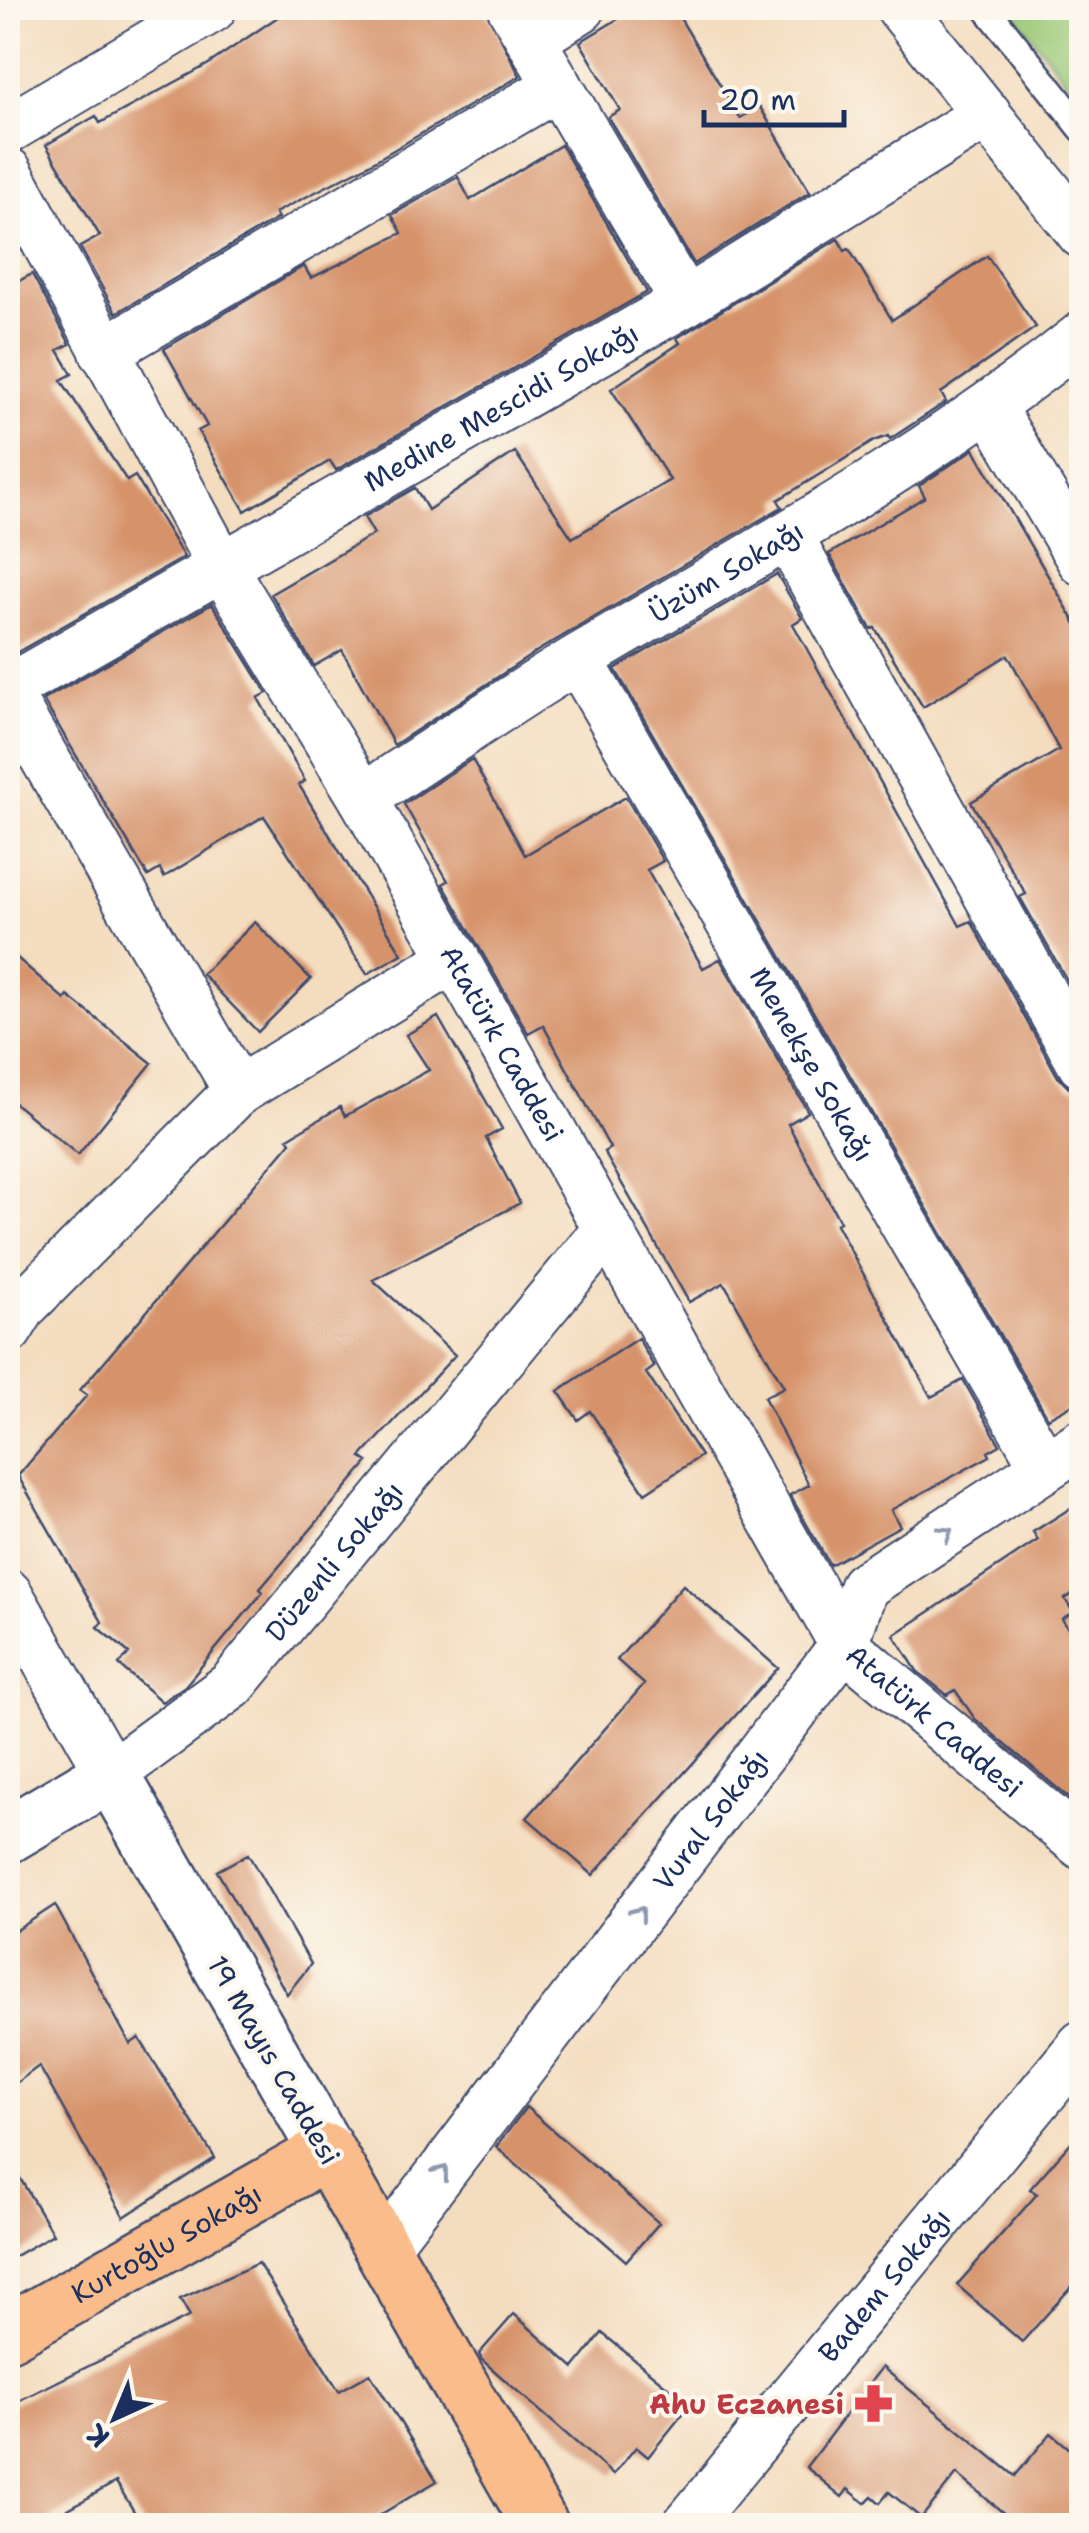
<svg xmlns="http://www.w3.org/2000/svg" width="1089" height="2533" viewBox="0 0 1089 2533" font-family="'Shantell Sans',sans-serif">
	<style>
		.green { fill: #9ac876; stroke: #5a7c6a; stroke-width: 2.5 }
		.building { fill: #d6936b }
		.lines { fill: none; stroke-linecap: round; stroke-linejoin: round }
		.service-casing { stroke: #3c496d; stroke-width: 30 }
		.minor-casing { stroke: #3c496d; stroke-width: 52 }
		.tertiary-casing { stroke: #3c496d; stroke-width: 60 }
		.primary-casing { stroke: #3c496d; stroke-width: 60 }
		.service { stroke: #fff; stroke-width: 25 }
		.minor { stroke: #fff; stroke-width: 48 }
		.tertiary { stroke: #fff; stroke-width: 55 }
		.primary { stroke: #f9bc8a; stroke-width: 55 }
		.oneway { stroke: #8d97ae }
		.labels { text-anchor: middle; stroke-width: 8; stroke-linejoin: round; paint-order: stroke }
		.street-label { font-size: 28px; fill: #1b2f5e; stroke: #fbf7ec }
		.health-label { font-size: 28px; font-weight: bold; fill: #be3a42; stroke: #fbf7ec; text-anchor: end }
	</style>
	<rect width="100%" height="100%" fill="#fbf7ec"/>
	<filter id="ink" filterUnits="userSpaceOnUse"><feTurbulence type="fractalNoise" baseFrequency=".01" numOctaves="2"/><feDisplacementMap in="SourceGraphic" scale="20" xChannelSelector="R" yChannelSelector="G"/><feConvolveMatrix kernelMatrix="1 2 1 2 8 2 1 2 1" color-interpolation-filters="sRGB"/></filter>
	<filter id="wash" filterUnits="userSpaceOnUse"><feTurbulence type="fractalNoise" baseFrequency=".0048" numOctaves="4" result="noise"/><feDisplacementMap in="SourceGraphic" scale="40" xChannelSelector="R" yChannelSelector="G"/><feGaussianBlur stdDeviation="2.25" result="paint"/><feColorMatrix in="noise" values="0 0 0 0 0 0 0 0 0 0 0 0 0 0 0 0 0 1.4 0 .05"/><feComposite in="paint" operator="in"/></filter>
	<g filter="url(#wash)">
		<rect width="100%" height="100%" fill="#f4ddbf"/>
		<path class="green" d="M 1010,8 L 1081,8 L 1081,101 Z"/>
		<g id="blocks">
			<path class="building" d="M 291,8 L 485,8 L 520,76 L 366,166 L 275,213 L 278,218 L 116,313 L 80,247 L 100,236 L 46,145 L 96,116 L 100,123 L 207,65 Z
				M 636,8 L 674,8 L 740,118 L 760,107 L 810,192 L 694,264 L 608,117 L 620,110 L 580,42 Z
				M 561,145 L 647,292 L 336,470 L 330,461 L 245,511 L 198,431 L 207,426 L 164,349 L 304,266 L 311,278 L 402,233 L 392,215 L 458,177 L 470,200 Z
				M 838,239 L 845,251 L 849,249 L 892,320 L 987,256 L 1036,327 L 941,393 L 946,402 L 890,439 L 888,436 L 874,441 L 778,500 L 782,507 L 539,650 L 394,745 L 342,650 L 314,666 L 271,594 L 374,534 L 364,517 L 415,488 L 428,510 L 515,452 L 572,538 L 670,480 L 611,389 L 680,343 L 677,338 Z
				M 32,274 L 70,344 L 58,350 L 72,374 L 61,380 L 127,481 L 135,476 L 184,557 L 14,654 L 8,643 L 8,287 Z
				M 974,449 L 1082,634 L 1082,1007 L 1020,897 L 1026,894 L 971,802 L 1059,750 L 1008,655 L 923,707 L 875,628 L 871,629 L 829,554 L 925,497 L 919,486 Z
				M 777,574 L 802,618 L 793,624 L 960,926 L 971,921 L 1058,1077 L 1069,1088 L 1082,1091 L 1082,1399 L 1048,1418 L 615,669 Z
				M 212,604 L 267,693 L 258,698 L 305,781 L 299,785 L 402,954 L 367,974 L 264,816 L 164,877 L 160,869 L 148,876 L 43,700 Z
				M 472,759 L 525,855 L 626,797 L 663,861 L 647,870 L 703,968 L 720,959 L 808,1112 L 788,1124 L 840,1222 L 836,1224 L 931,1397 L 963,1380 L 1000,1445 L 988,1452 L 990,1456 L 891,1510 L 900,1526 L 830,1565 L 790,1495 L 809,1485 L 764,1397 L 784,1387 L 724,1283 L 689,1302 L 604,1152 L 610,1148 L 543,1025 L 528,1033 L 443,884 L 448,881 L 404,804 Z
				M 255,922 L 311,979 L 258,1032 L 202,974 Z
				M 8,950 L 65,1000 L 68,996 L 152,1063 L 78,1155 L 8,1098 Z
				M 438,1017 L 502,1129 L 486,1138 L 520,1203 L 373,1280 L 455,1355 L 361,1457 L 368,1462 L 260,1589 L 263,1592 L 185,1686 L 162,1702 L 119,1665 L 129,1653 L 98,1627 L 102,1622 L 18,1476 L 87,1395 L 80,1390 L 291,1142 L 288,1138 L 340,1107 L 345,1116 L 429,1070 L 406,1035 Z
				M 638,1338 L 654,1367 L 646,1373 L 701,1456 L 645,1493 L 590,1411 L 578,1420 L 558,1391 Z
				M 1082,1501 L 1082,1588 L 1065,1599 L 1073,1612 L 1062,1619 L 1082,1650 L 1082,1809 L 975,1719 L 955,1690 L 947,1695 L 917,1671 L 894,1635 L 1038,1540 L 1033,1532 Z
				M 683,1585 L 778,1668 L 593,1875 L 527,1818 L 644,1684 L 617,1660 Z
				M 248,1854 L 311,1964 L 287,1994 L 217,1871 Z
				M 55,1905 L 130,2044 L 139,2038 L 215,2158 L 124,2217 L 39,2066 L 8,2089 L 8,1936 Z
				M 526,2107 L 659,2223 L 626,2261 L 496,2147 Z
				M 1082,2130 L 1082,2275 L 1022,2342 L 957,2285 L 1037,2194 L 1030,2189 Z
				M 8,2158 L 53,2234 L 8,2260 Z
				M 258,2263 L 339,2391 L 370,2374 L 437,2481 L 361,2526 L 143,2526 L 116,2482 L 38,2526 L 8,2526 L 8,2406 L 190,2316 L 180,2299 Z
				M 514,2314 L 574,2368 L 602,2333 L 690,2405 L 648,2457 L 636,2447 L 613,2475 L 482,2360 L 479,2354 Z
				M 882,2367 L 1015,2476 L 1051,2433 L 1082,2459 L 1082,2526 L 1019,2526 L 957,2474 L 921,2518 L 889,2492 L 880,2503 L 872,2496 L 865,2503 L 848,2489 L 842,2497 L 806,2467 Z"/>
		</g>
	</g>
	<g filter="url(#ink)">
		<use href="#blocks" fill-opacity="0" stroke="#3c496d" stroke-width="2.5"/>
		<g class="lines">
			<defs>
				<path id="service" d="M 986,8 L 1082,129"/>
				<g id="minor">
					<path d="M 512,8 L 685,302"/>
					<path d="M 901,8 L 1082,234"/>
					<path d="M 531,40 L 581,8"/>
					<path d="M 8,129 L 212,8"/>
					<path id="s1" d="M 8,172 L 222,567 L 363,798 L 844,1645 L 1082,1845"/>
					<path d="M 104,352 L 558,86"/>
					<path d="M 991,408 L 1082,561"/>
					<path d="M 789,538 L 1082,1064"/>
					<path id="s2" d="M 578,659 L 1045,1467"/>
					<path id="s3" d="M 8,689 L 685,302 L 987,114"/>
					<path d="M 8,695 L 238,1091"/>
					<path id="s4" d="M 363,798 C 436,751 507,701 581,657 C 753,555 926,461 1082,336"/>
					<path d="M 8,1330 L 23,1306 L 238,1091 L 455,958"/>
					<path id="s5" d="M 8,1594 L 111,1774 L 232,1685 L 607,1230"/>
					<path id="s6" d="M 383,2249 L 844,1645 L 864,1586 L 1082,1443"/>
					<path id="s7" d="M 686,2526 L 1082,2045"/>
				</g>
				<path id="tertiary" d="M 8,1835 L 111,1774 L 327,2152"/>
				<g id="primary">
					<path id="s8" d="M 8,2333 L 327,2152 L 541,2526"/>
				</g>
			</defs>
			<use href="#service" class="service-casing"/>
			<use href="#minor" class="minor-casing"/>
			<use href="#tertiary" class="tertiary-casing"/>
			<use href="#primary" class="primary-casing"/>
			<use href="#service" class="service"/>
			<use href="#minor" class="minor"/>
			<use href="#tertiary" class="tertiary"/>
			<use href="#primary" class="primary"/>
		</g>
		<defs><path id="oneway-chevron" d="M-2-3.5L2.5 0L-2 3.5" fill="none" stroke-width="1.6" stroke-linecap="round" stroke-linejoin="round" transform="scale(2.5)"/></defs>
		<g class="oneway">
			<use href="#oneway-chevron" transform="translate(946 1533) rotate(-33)"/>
			<use href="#oneway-chevron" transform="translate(639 1913) rotate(-53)"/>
			<use href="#oneway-chevron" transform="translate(442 2172) rotate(-53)"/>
		</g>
	</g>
	<defs>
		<symbol id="pharmacy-bare" viewBox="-9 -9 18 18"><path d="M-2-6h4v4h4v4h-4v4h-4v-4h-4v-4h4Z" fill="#e0444e" stroke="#fbf7ec" stroke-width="2.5" paint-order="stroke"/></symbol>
	</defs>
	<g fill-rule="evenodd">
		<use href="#pharmacy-bare" x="846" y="2376" width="55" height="55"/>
	</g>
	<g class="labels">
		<g class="street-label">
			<text dy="10" stroke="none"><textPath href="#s3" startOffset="568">Medine Mescidi Sokağı</textPath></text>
			<text dy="10" stroke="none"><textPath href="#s4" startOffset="428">Üzüm Sokağı</textPath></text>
			<text dy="10" stroke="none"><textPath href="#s1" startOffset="1002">Atatürk Caddesi</textPath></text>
			<text dy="10" stroke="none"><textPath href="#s2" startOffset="468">Menekşe Sokağı</textPath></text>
			<text dy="10" stroke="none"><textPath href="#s5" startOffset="518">Düzenli Sokağı</textPath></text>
			<text dy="10" stroke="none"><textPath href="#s1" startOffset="1812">Atatürk Caddesi</textPath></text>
			<text dy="10" stroke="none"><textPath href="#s6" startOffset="540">Vural Sokağı</textPath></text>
			<text transform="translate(274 2060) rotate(60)" y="10">19 Mayıs Caddesi</text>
			<text dy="10" stroke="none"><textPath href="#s8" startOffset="182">Kurtoğlu Sokağı</textPath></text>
			<text dy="10" stroke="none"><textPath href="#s7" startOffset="312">Badem Sokağı</textPath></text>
		</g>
		<g class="health-label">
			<text x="844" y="2414">Ahu Eczanesi</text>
		</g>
	</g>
	<rect width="1089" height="2533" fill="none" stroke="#fbf7ec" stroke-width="40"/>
	<g transform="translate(115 2418) rotate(224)" stroke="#fbf7ec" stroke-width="8" paint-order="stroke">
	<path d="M0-8L18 38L0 25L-18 38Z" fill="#1b2f5e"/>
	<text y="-15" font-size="28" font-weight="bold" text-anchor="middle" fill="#1b2f5e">K</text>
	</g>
	<path d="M704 110v15h140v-15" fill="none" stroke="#1b2f5e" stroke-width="5"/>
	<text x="719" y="110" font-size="30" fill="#1b2f5e" stroke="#fbf7ec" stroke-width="8" paint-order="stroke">20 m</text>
</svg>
